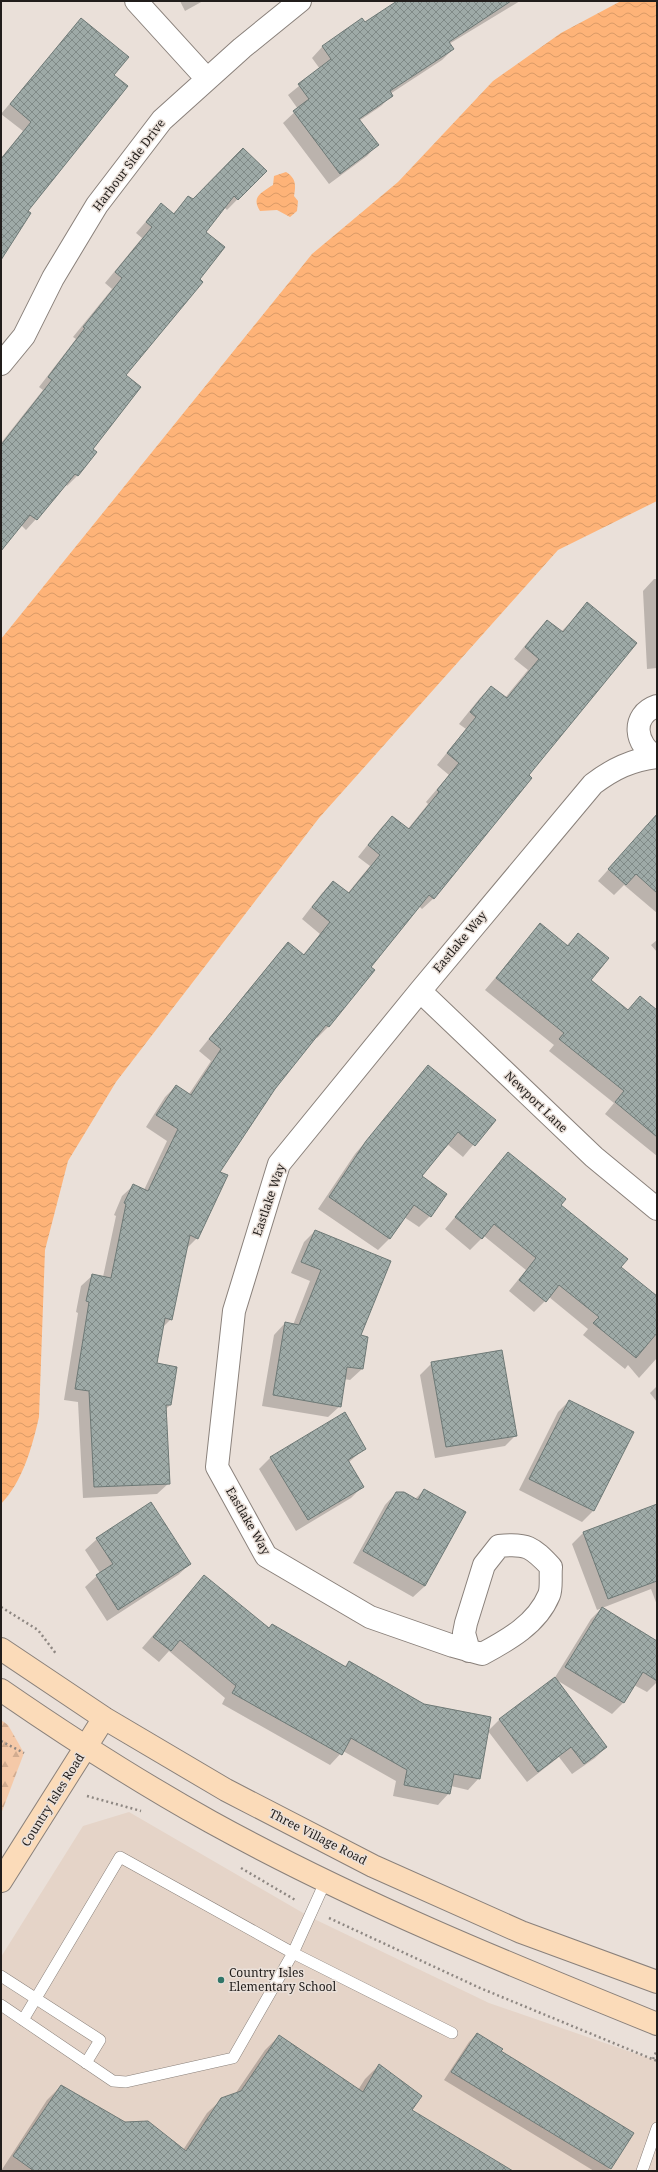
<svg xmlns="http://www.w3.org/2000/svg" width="658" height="2172" viewBox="0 0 658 2172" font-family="'Noto Serif',serif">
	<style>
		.built { fill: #e5d4c8 }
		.forest { fill: url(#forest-firs) }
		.water { fill: url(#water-waves) }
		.shadow { fill: #0003 }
		.building { fill: url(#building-cross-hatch); stroke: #6e7976 }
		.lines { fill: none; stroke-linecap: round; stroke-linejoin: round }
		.lane-casing { stroke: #8a817b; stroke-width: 12 }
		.street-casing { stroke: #8a817b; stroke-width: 24 }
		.secondary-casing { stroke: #8a817b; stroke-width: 24 }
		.path { stroke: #8e8782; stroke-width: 2.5; stroke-dasharray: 2 3; stroke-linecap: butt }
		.lane { stroke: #fff; stroke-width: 11 }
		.street { stroke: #fff; stroke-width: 22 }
		.secondary { stroke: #fbdbb9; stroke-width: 22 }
		.poi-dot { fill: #317568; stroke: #eae0d9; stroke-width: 1.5 }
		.labels { text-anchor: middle; stroke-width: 3; stroke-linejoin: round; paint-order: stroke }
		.street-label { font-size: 12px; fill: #211d1b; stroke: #eae0d9 }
		.poi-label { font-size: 12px; fill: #211d1b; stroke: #eae0d9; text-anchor: start }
	</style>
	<defs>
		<pattern id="forest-firs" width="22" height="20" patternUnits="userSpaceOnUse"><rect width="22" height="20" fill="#f5c9a8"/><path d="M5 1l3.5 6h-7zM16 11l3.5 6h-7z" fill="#d2ac90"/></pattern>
		<pattern id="water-waves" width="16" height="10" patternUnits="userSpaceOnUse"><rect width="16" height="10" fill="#feb378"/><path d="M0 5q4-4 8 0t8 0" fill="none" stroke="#d99a67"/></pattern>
		<pattern id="building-cross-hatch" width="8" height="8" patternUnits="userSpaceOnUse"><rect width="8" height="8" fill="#9eaaa7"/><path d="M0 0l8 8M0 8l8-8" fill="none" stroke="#808a87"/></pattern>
	</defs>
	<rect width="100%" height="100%" fill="#eae0d9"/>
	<path class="built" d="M 129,1812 L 310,1917 L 489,2003 L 657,2061 L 657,2171 L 1,2171 L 1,1957 L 83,1826 Z"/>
	<path class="forest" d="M 1,1720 L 8,1725 L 24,1753 L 1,1814 Z"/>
	<path class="water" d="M 621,1 L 657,1 L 657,501 L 558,550 L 319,818 L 116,1082 L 68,1161 L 45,1250 L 39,1417 C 32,1447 23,1481 1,1504 L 1,639 L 312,254 L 398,182 L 493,81 L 561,33 Z
		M 286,172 C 296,178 296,185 294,196 L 298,201 L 297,211 L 290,217 L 277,210 L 260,211 C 251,197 261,193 273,185 L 274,176 Z"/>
	<path class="shadow" d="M 180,1 L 203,1 L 185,11 Z
		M 399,1 L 520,1 L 449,44 L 453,49 L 442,60 L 390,94 L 392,95 L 381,106 L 359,121 L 377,145 L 367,156 L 329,184 L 283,123 L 298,109 L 288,95 L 320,69 L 312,58 L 322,47 L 362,20 L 364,23 Z
		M 81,20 L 113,75 L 27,211 L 1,258 L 1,158 L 23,131 L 1,114 Z
		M 265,171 L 227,210 L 224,207 L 205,232 L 124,375 L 91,449 L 96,453 L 77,476 L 67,486 L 65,484 L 36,519 L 26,530 L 21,525 L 1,549 L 1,443 L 43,390 L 39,387 L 76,339 L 73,337 L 112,289 L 105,283 L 142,238 L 136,233 L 161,204 L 173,214 L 188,197 L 192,201 Z
		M 654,579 L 657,579 L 657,668 L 647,669 L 643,591 Z
		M 587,604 L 527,775 L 434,898 L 422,909 L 419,906 L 370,967 L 374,970 L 328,1027 L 317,1038 L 316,1037 L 274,1088 L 219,1172 L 197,1238 L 186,1249 L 171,1319 L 162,1328 L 156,1364 L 170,1405 L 165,1410 L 169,1483 L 157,1494 L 83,1498 L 78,1402 L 64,1400 L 78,1313 L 76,1312 L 81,1286 L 93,1275 L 103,1277 L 116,1216 L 114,1215 L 122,1196 L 134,1185 L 144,1190 L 167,1141 L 146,1127 L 165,1097 L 176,1086 L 189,1094 L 211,1061 L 199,1051 L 277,955 L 288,944 L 303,955 L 320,934 L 302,919 L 322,893 L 333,882 L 347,894 L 370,866 L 358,857 L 381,828 L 392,817 L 407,830 L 428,804 L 426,802 L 449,775 L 437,765 L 466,729 L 459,724 L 480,698 L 491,687 L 505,698 L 528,670 L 514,659 L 536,632 L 547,621 L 561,632 Z
		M 657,815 L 657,913 L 624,885 L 614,895 L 598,881 Z
		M 540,925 L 566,946 L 578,934 L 589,980 L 627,1011 L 640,998 L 657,1012 L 657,1156 L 605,1114 L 614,1103 L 549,1051 L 554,1045 L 485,990 Z
		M 657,940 L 657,952 L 651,945 Z
		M 429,1067 L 494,1120 L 463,1157 L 447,1144 L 421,1176 L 430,1216 L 419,1227 L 404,1217 L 389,1239 L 378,1250 L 318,1209 L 355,1154 Z
		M 508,1154 L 620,1267 L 656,1296 L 657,1295 L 657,1358 L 639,1378 L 628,1365 L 625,1369 L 583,1335 L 588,1329 L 549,1297 L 534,1312 L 509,1291 L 526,1270 L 484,1236 L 470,1250 L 445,1229 Z
		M 315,1231 L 360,1336 L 367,1337 L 362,1369 L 350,1380 L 344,1379 L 340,1406 L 328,1417 L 262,1406 L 274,1335 L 285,1323 L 293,1325 L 310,1281 L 291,1273 L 304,1242 Z
		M 432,1363 L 516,1435 L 505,1446 L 435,1458 L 420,1375 Z
		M 657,1386 L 657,1402 L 650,1393 Z
		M 569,1401 L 593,1511 L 582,1522 L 519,1490 L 558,1412 Z
		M 365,1448 L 348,1463 L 362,1487 L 351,1498 L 296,1531 L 259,1469 L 270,1458 Z
		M 424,1490 L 425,1586 L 413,1597 L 353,1563 L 385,1505 L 396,1493 L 415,1499 Z
		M 657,1505 L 657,1605 L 651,1589 L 597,1610 L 572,1544 L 583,1533 Z
		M 97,1539 L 190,1564 L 178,1575 L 107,1621 L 85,1587 L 100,1573 L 85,1550 Z
		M 204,1576 L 268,1629 L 344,1667 L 349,1662 L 479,1778 L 468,1790 L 451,1786 L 449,1793 L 438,1805 L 393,1796 L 396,1781 L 343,1751 L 330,1765 L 222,1704 L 225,1698 L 169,1651 L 159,1662 L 142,1648 Z
		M 602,1608 L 657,1642 L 657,1682 L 647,1692 L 634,1685 L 623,1703 L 612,1714 L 555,1679 L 606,1747 L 595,1758 L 572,1774 L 559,1757 L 527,1782 L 488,1731 L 499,1720 L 554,1679 L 591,1619 Z
		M 477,2034 L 500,2052 L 610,2169 L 608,2171 L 594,2171 L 444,2080 L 469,2042 Z
		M 279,2036 L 358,2090 L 365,2079 L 379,2065 L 410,2110 L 511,2171 L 1,2171 L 47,2100 L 61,2086 L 125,2123 L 183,2150 L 207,2113 L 222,2099 L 235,2094 L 265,2050 Z"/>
	<path class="building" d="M 397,1 L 511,1 L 449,42 L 454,49 L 390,91 L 393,96 L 359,119 L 379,145 L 340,174 L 293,111 L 309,99 L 298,84 L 331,59 L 322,46 L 362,18 L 365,22 Z
		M 81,18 L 129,57 L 114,75 L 128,86 L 28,211 L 31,213 L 1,260 L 1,159 L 31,122 L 10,104 Z
		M 243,148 L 267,171 L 238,200 L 234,196 L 206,232 L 225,247 L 200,279 L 203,282 L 126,375 L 141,387 L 93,449 L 97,452 L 78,476 L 75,474 L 37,520 L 30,515 L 1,551 L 1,445 L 52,380 L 48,377 L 85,328 L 83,327 L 122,278 L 115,272 L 152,227 L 146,222 L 161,203 L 174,214 L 188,196 L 193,199 Z
		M 587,602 L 637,643 L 529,775 L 532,778 L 434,899 L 429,895 L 371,967 L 375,970 L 329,1027 L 326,1025 L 275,1089 L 220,1172 L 228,1175 L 198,1239 L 190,1235 L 172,1320 L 165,1318 L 157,1363 L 177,1367 L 171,1405 L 166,1405 L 170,1484 L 94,1487 L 89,1391 L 75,1389 L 89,1302 L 86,1301 L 92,1274 L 111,1278 L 126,1204 L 124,1203 L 133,1184 L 148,1191 L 178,1129 L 156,1115 L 176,1085 L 191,1095 L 221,1049 L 209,1039 L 288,942 L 304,955 L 330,922 L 312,907 L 333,881 L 349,893 L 380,855 L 368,845 L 392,816 L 409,829 L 439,792 L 437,790 L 459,763 L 447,753 L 476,717 L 470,712 L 491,686 L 507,698 L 539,659 L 525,647 L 547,620 L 563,632 Z
		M 657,814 L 657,893 L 636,874 L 626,885 L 608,869 Z
		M 540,923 L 568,946 L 578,933 L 609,958 L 591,980 L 628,1010 L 640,996 L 657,1010 L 657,1137 L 615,1102 L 624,1091 L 559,1039 L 564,1033 L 496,978 Z
		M 428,1065 L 496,1120 L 475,1146 L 458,1132 L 422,1176 L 447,1194 L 431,1217 L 414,1205 L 390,1239 L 329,1197 L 366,1141 Z
		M 508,1152 L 566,1199 L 561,1205 L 628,1259 L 621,1267 L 657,1296 L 657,1333 L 636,1358 L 593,1323 L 599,1317 L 559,1285 L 546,1302 L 519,1280 L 536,1258 L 494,1224 L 482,1239 L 455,1217 Z
		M 315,1230 L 391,1261 L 361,1335 L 368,1337 L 363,1369 L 347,1367 L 341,1407 L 273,1395 L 285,1322 L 299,1325 L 321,1270 L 301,1262 Z
		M 502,1350 L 517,1436 L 446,1447 L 431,1362 Z
		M 569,1400 L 634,1432 L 594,1511 L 529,1479 Z
		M 345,1412 L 366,1449 L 348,1460 L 364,1487 L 308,1520 L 270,1457 Z
		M 424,1489 L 466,1512 L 425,1586 L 363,1551 L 396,1492 L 404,1492 L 418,1500 Z
		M 151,1502 L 191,1564 L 118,1610 L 96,1575 L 113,1564 L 96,1538 Z
		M 657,1504 L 657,1581 L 608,1599 L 583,1532 Z
		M 204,1575 L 269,1628 L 272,1624 L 346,1667 L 349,1661 L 424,1704 L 491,1717 L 480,1779 L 454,1774 L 450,1794 L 404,1785 L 407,1770 L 351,1738 L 342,1755 L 232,1693 L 236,1686 L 180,1640 L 171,1651 L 153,1637 Z
		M 602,1607 L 657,1641 L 657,1681 L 643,1672 L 624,1703 L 565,1667 Z
		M 555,1677 L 607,1747 L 584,1764 L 571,1747 L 538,1772 L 499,1719 Z
		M 477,2033 L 503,2049 L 501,2051 L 634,2133 L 611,2169 L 451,2072 Z
		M 279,2035 L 363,2092 L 379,2064 L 422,2096 L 412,2110 L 513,2171 L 34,2171 L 13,2156 L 61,2085 L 125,2122 L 148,2121 L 186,2151 L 221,2098 L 241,2091 Z"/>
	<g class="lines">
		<defs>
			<path id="lane" d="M 1,1976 L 100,2040 L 86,2063
				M 1,2005 L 113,2081 L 126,2082 L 233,2058 L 293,1953 L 326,1880
				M 23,2020 L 120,1857 L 293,1953 L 452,2033
				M 642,2171 L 657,2128"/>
			<path id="street" d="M 136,1 L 207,79
				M 1,364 L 24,336 L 53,278 L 97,205 L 162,120 L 242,48 L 300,1
				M 657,706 C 630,715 635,746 657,757
				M 420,991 L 594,1157 L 657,1209
				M 469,1651 L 464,1633 L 466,1623 L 484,1565 L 499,1546 C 527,1543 532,1547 551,1567 C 550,1576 552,1588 549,1595 C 537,1624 508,1640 482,1654 L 453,1646 L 370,1617 L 266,1556 L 217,1467 L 234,1311 L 279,1164 L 420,991 L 593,784 C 613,769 631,760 657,757"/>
			<path id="secondary" d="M 1,1649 L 104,1718 L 226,1790 L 373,1866 L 521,1932 L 657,1982
				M 1,1690 C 69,1737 139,1782 211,1822 C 354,1901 506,1963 657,2024
				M 1,1881 L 104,1718"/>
		</defs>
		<use href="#lane" class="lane-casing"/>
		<use href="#street" class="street-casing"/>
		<use href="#secondary" class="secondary-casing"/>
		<path class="path" d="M 1,1607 L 38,1630 L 57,1655
			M 1,1741 L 24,1753
			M 87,1796 L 141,1811
			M 241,1868 L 297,1901
			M 329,1918 L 480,1988 L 657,2061
			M 653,2059 L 657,2050"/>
		<use href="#lane" class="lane"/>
		<use href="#street" class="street"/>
		<use href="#secondary" class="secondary"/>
	</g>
	<circle class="poi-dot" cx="221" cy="1980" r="4"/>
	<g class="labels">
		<g class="street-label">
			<text transform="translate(129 165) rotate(-53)" y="4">Harbour Side Drive</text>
			<text transform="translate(460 942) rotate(-50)" y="4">Eastlake Way</text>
			<text transform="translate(536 1102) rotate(44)" y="4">Newport Lane</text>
			<text transform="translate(269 1200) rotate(-71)" y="4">Eastlake Way</text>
			<text transform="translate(248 1521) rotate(60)" y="4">Eastlake Way</text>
			<text transform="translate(53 1800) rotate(-58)" y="4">Country Isles Road</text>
			<text transform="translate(318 1837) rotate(27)" y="4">Three Village Road</text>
		</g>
		<g class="poi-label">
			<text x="229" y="1977">Country Isles<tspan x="229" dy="14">Elementary School</tspan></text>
		</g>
	</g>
	<rect width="658" height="2172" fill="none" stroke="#211d1b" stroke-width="4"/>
</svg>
